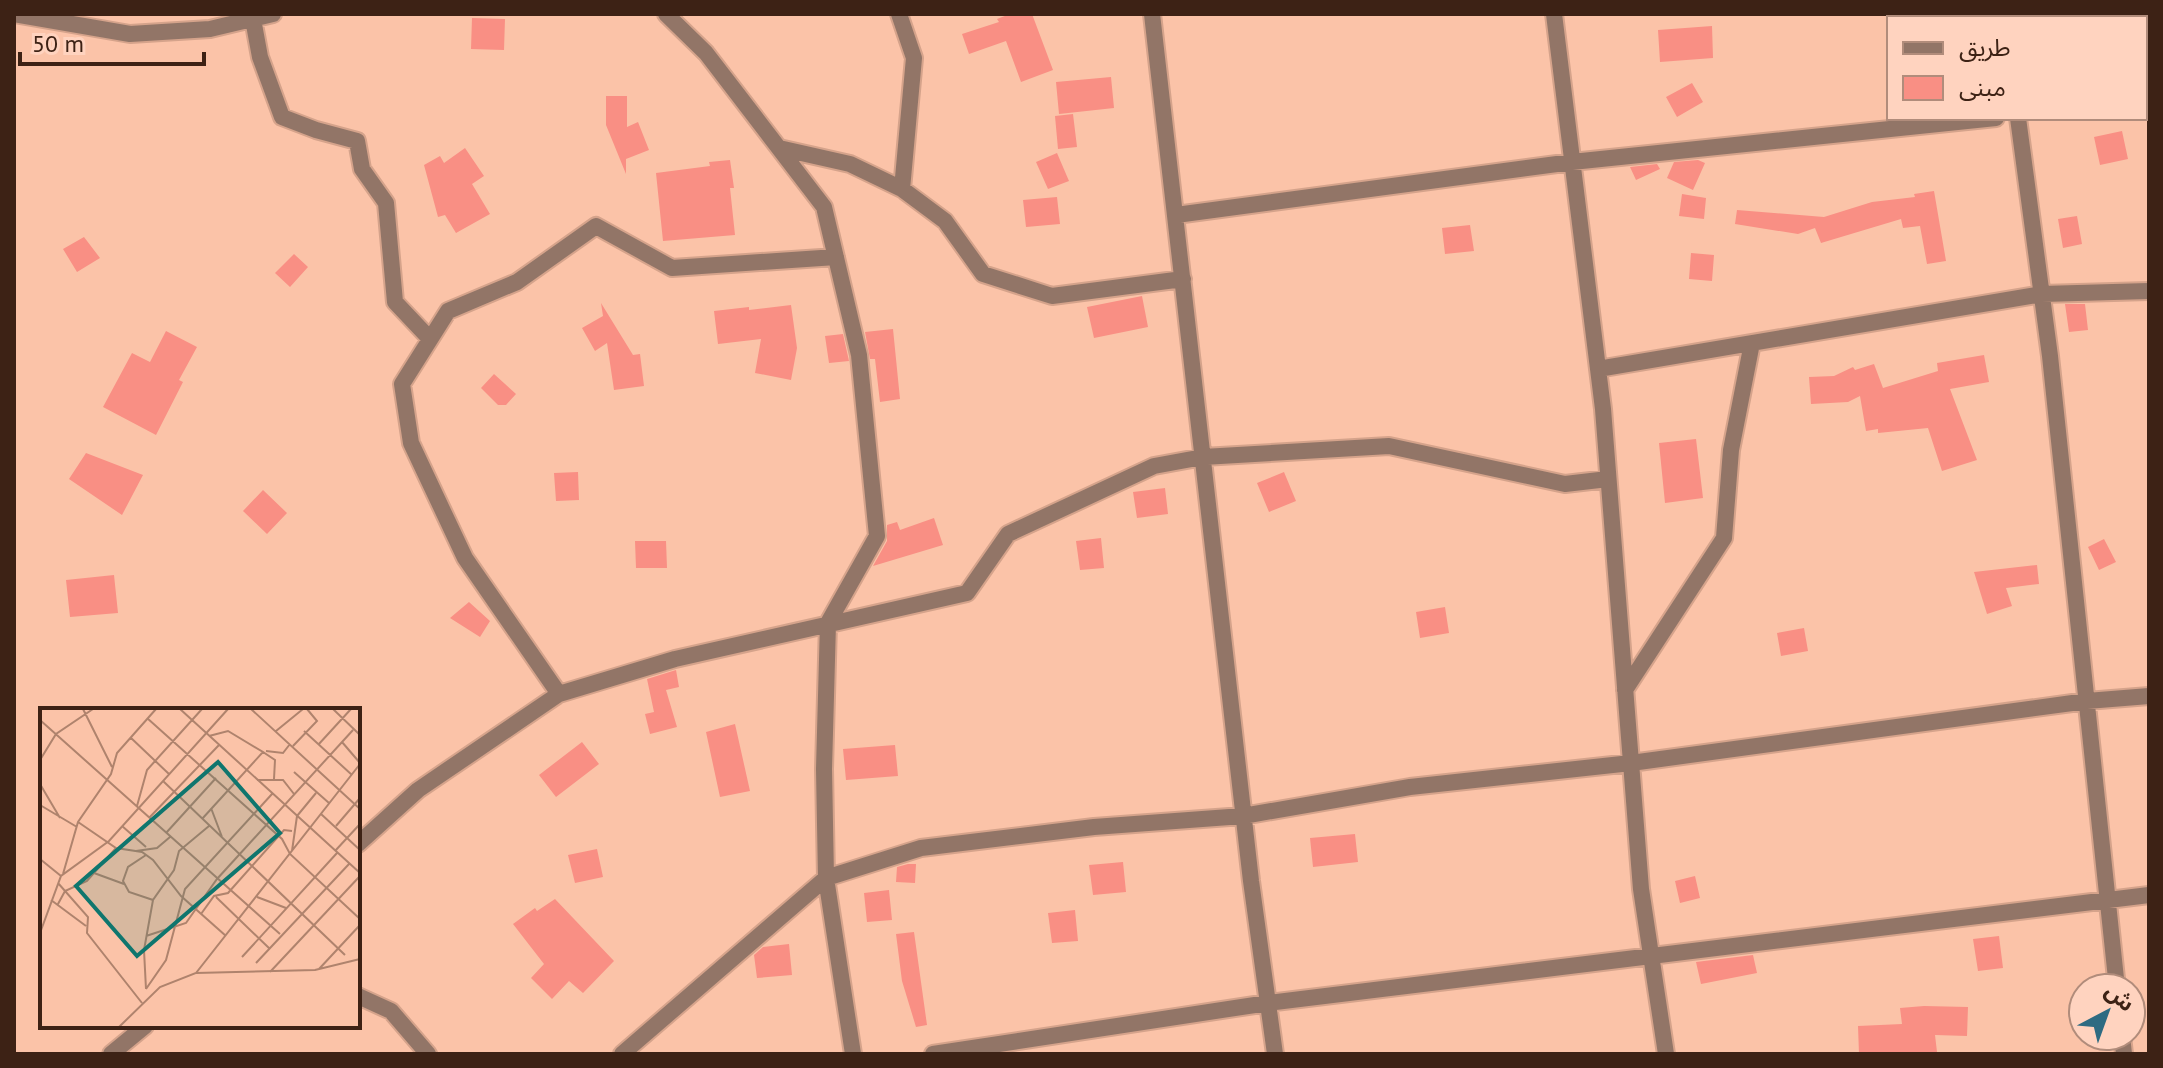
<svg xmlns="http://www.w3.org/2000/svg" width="2163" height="1068" viewBox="0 0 2163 1068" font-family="'PT Sans','Noto Sans Arabic',sans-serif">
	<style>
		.building { fill: #f98f84 }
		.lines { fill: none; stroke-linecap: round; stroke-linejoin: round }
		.street-casing { stroke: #d5a38b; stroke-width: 20 }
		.street { stroke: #927567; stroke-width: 16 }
		.inset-road { fill: none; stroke: #af836d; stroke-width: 2 }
		.view { fill: #0f766e; fill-opacity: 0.15; stroke: #0f766e; stroke-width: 4 }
		.inset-edge { fill: none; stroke: #3d2215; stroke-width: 4 }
	</style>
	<rect width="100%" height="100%" fill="#fbc3a8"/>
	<path class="building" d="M 1010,14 L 1032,14 L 1053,70 L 1021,82 L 1006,41 L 969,54 L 962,34 L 999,22 L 997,19 Z
		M 472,18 L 505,19 L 504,50 L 471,49 Z
		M 1712,26 L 1713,58 L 1660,62 L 1658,30 Z
		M 1111,77 L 1114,108 L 1059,114 L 1056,82 Z
		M 1692,83 L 1703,102 L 1677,117 L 1666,97 Z
		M 606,96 L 627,96 L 627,127 L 638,122 L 649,150 L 626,159 L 626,174 L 606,125 Z
		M 1073,114 L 1077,147 L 1058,149 L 1055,116 Z
		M 2122,131 L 2128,159 L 2100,165 L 2094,137 Z
		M 465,148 L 484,176 L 472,184 L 490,214 L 456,233 L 445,215 L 438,217 L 424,165 L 440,156 L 444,163 Z
		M 1057,153 L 1069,181 L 1048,189 L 1036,162 Z
		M 730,160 L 734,188 L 730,188 L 735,235 L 663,241 L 656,173 L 710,166 L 709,162 Z
		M 1698,160 L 1705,163 L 1693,190 L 1667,178 L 1674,162 Z
		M 1657,164 L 1660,169 L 1636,180 L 1630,167 Z
		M 1934,191 L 1946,261 L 1927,264 L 1920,226 L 1903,228 L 1901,219 L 1821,243 L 1815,228 L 1798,234 L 1735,224 L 1737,210 L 1824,217 L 1872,202 L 1915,197 L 1914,194 Z
		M 1682,194 L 1706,198 L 1704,219 L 1679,216 Z
		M 1057,197 L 1060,224 L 1026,227 L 1023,200 Z
		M 2077,216 L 2082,244 L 2063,248 L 2058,219 Z
		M 1470,225 L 1474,251 L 1445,254 L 1442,228 Z
		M 84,237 L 100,258 L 77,272 L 63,249 Z
		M 1691,253 L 1714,255 L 1712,281 L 1689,279 Z
		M 294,254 L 308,267 L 290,287 L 275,273 Z
		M 1142,296 L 1148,327 L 1094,338 L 1087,307 Z
		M 601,303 L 633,355 L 640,354 L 644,386 L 614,390 L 607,343 L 595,351 L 582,328 L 603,316 Z
		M 2065,304 L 2085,304 L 2088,330 L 2069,332 Z
		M 791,305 L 797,348 L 791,380 L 755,373 L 761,339 L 718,344 L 714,311 L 749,307 L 749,310 Z
		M 893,329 L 900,399 L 880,402 L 875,359 L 870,359 L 865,332 Z
		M 166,331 L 197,347 L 179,380 L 183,382 L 156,435 L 103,407 L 132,353 L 150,362 Z
		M 843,334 L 849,361 L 829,363 L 825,336 Z
		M 1984,355 L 1989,382 L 1950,389 L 1977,460 L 1942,471 L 1928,428 L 1878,433 L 1878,429 L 1866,431 L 1860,396 L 1848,402 L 1811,404 L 1809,377 L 1834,376 L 1853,367 L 1855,370 L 1874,364 L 1883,388 L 1938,371 L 1937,363 Z
		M 494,374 L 516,394 L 506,405 L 498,405 L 481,388 Z
		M 1696,439 L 1703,498 L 1665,503 L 1659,443 Z
		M 86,453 L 143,475 L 122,515 L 69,479 Z
		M 578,472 L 579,500 L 556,501 L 554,473 Z
		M 1284,472 L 1296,501 L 1269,512 L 1257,483 Z
		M 1165,488 L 1168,514 L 1137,518 L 1133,492 Z
		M 263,490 L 287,513 L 267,534 L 243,511 Z
		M 934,518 L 943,545 L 873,566 L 887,541 L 887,525 L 897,522 L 900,530 Z
		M 1101,538 L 1104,568 L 1080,570 L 1076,541 Z
		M 2104,539 L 2116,562 L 2099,570 L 2088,547 Z
		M 635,541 L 666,541 L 667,568 L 636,568 Z
		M 2037,565 L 2039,584 L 2006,588 L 2012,606 L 1987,614 L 1974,572 Z
		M 114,575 L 118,613 L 70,617 L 66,580 Z
		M 469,602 L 490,621 L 480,637 L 450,618 Z
		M 1445,607 L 1449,633 L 1420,638 L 1416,612 Z
		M 1804,628 L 1808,651 L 1781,656 L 1777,633 Z
		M 676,670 L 679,687 L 666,690 L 677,727 L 650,734 L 645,714 L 654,712 L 647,679 Z
		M 735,724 L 750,791 L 720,797 L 706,732 Z
		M 582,742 L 599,764 L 556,797 L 539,775 Z
		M 895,745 L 898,776 L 846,780 L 843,749 Z
		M 1355,834 L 1358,862 L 1313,867 L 1310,838 Z
		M 597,849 L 603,877 L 575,883 L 568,855 Z
		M 1123,862 L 1126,892 L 1093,895 L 1089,865 Z
		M 908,864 L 916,864 L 915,883 L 896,882 L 897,867 Z
		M 1695,876 L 1700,898 L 1680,903 L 1675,881 Z
		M 889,890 L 892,920 L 867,922 L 864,893 Z
		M 555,899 L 614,961 L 583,993 L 569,981 L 552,999 L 531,978 L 544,964 L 513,924 L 535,908 L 537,911 Z
		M 1075,910 L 1078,941 L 1052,943 L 1048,913 Z
		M 914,932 L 927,1025 L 916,1027 L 902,981 L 896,934 Z
		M 1999,936 L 2003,968 L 1978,971 L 1973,939 Z
		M 789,944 L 792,975 L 757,978 L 754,955 L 763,947 Z
		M 1753,955 L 1757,973 L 1701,984 L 1696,962 Z
		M 1924,1006 L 1968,1007 L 1967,1036 L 1935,1035 L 1937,1052 L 1859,1054 L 1858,1026 L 1902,1024 L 1900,1008 Z"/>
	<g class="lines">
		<defs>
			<path id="street" d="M 14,14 L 130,34 L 210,29 L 273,14
				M 666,14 L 706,53 L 824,207 L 859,355 L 877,536 L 828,623 L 824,769 L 826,878 L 853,1054
				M 899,14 L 914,58 L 902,189
				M 1152,14 L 1251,881 L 1275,1054
				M 1554,14 L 1603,409 L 1641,889 L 1666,1054
				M 2004,14 L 2004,18
				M 253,19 L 260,57 L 282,117 L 316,130 L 357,141 L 362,169 L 386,203 L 395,302 L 430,339
				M 2018,118 L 2050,356 L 2117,988
				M 779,148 L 850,164 L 902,189 L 945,221 L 983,274 L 1052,296 L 1183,279
				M 1176,215 L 1572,162 L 1996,118
				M 1598,369 L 2042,294 L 2149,291
				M 1625,690 L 1724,538 L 1731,450 L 1752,343
				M 559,694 L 465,558 L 411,443 L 402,384 L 448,311 L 517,282 L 596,226 L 672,268 L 836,257
				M 358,844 L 418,790 L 559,694 L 675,659 L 967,593 L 1008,534 L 1154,466 L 1203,457 L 1389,446 L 1565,484 L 1608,479
				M 358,996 L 391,1011 L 428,1054
				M 2122,1036 L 2124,1054
				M 111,1054 L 145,1026
				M 622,1054 L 826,878 L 921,848 L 1094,827 L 1243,816 L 1410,787 L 1631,763 L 2087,701 L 2149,696
				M 933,1054 L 1268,1003 L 2149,895"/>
		</defs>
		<use href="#street" class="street-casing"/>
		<use href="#street" class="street"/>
	</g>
	<g transform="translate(40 708)">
		<rect width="320" height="320" fill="#fbc3a8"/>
		<path class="inset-road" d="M 43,1 L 72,59M 140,1 L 320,165M 211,1 L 320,101M 293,1 L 320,27M 107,10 L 242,131 L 250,146 L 320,211M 0,12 L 240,226M 236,23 L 263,1M 264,23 L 312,67M 90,29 L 129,66M 302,34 L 320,55M 278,37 L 311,1M 253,38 L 277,13 L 267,1M 226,43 L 243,45 L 250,36M 223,44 L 235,52 L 234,71M 0,52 L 16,26 L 53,1M 254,64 L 289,95M 217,72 L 243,72 L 254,86M 123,73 L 305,247M 0,76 L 20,110M 0,97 L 37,119M 97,98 L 107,62 L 162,1M 171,100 L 182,129M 281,106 L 320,142M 109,110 L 179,37M 162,111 L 223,44 L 188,23 L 169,28M 38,114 L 76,140 L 102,144 L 113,152 L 141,188 L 186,228M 82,118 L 106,139M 296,118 L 320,90M 126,125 L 176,70M 96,143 L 117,140 L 130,129M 252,143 L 257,108 L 276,85M 295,143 L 320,116M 106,147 L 88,159 L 83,173 L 89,184 L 113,192M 0,151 L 21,168M 54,165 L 84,176M 23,166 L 38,114 L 71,66 L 77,45 L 116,1M 18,175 L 48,209 L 47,225 L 102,295M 176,189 L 230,241M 217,189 L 246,200M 11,192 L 46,218M 18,196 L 25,183 L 47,173 L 76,140M 161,206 L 174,188 L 188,185 L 244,122 L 252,123M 0,225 L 21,168 L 69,133 L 188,1M 106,228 L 146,215 L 177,171 L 313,22M 202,249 L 297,145M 216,255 L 309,156M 279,261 L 320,217M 230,264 L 320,168M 156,265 L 275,262 L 320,251M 106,281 L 126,252 L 145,181 L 232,86M 106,281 L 104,242 L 113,192 L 134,162 L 139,143 L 169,118M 79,319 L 120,279 L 156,265 L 320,56"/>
		<path class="view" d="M 178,54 L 240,125 L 97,248 L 36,178 Z"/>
		<rect width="320" height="320" class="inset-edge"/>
	</g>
	<rect width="2163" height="1068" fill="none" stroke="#3d2215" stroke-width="32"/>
	<rect x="1887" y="16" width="260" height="104" fill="#ffd3bf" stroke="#b18c7b" stroke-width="2"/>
	<rect x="1903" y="42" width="40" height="12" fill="#927567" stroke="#b18c7b" stroke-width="2"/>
	<text x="1959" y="56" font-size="24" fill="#3d2215">طريق</text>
	<rect x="1903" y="76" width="40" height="24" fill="#f98f84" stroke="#b18c7b" stroke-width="2"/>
	<text x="1959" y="96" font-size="24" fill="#3d2215">مبنى</text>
	<g transform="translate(2107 1012) rotate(41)"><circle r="38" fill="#ffd3bf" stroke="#b18c7b" stroke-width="2"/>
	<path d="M0-6L14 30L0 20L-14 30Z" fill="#2e6b82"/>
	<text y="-12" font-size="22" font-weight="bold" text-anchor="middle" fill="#3d2215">ش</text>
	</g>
	<path d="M20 52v12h184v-12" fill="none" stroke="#3d2215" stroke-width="4"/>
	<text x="32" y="52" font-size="24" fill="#3d2215" stroke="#ffd3bf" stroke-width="6" paint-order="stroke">50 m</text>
</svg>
